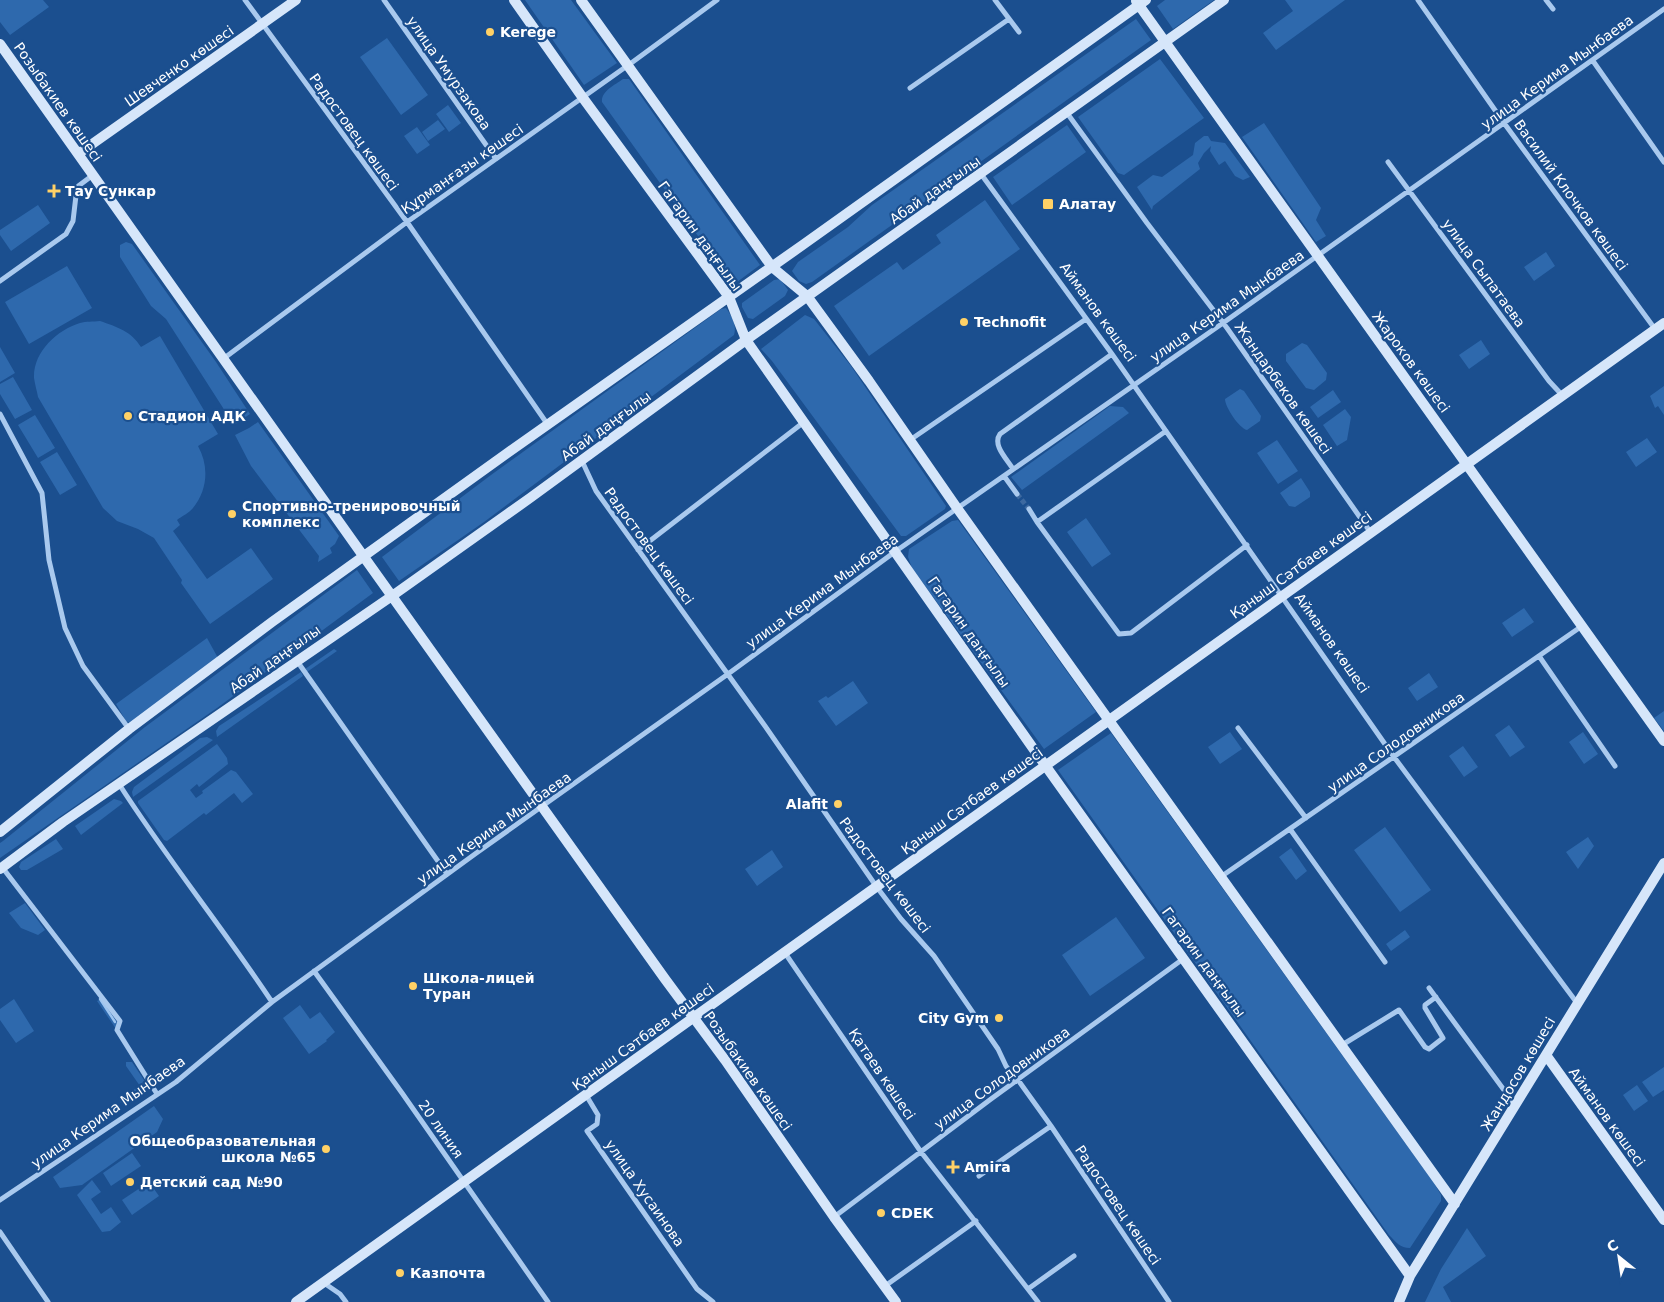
<svg xmlns="http://www.w3.org/2000/svg" width="1664" height="1302" viewBox="0 0 1664 1302" font-family="'DejaVu Sans',sans-serif">
	<style>
		.green { fill: #2e69ad }
		.lines { fill: none; stroke-linecap: round; stroke-linejoin: round }
		.stream { stroke: #9cc4f0; stroke-width: 2.5 }
		.street-tunnel { stroke: #3d69a0; stroke-width: 5; stroke-dasharray: 5 2.5; stroke-linecap: butt }
		.street { stroke: #a9c9ee; stroke-width: 5 }
		.secondary { stroke: #d6e6fa; stroke-width: 10 }
		.poi-dot { fill: #ffd166; stroke: #1b4f8f; stroke-width: 2 }
		.labels { text-anchor: middle; stroke-width: 4.5; stroke-linejoin: round; paint-order: stroke }
		.poi-label { font-size: 14px; font-weight: bold; fill: #fff; stroke: #1b4f8f; text-anchor: start }
		.street-label { font-size: 14px; fill: #fff; stroke: #1b4f8f }
	</style>
	<rect width="100%" height="100%" fill="#1b4f8f"/>
	<path class="green" d="M 0,0 L 43,0 L 49,7 L 10,35 L 0,22 Z
		M 525,0 L 571,0 L 617,63 L 584,85 Z
		M 1165,0 L 1214,0 L 1173,29 L 1157,6 Z
		M 1285,0 L 1345,0 L 1276,50 L 1263,33 L 1293,11 Z
		M 1136,19 L 1151,40 L 812,282 L 806,284 L 799,281 L 792,271 L 798,262 L 848,227 L 872,205 Z
		M 387,38 L 428,95 L 401,115 L 360,57 Z
		M 1160,59 L 1204,118 L 1124,175 L 1118,173 L 1078,117 Z
		M 623,79 L 629,79 L 760,265 L 733,285 L 602,102 C 601,91 615,85 623,79 Z
		M 448,105 L 461,123 L 449,132 L 436,114 Z
		M 438,120 L 445,129 L 428,141 L 422,132 Z
		M 1264,123 L 1321,208 L 1316,220 L 1326,236 L 1316,242 L 1242,137 Z
		M 1067,125 L 1086,152 L 1012,205 L 993,177 Z
		M 417,127 L 430,145 L 417,154 L 404,136 Z
		M 1204,136 L 1208,136 L 1211,141 L 1225,143 L 1250,177 L 1243,180 L 1235,176 L 1225,161 L 1219,165 L 1210,151 L 1211,146 L 1204,153 L 1198,163 L 1200,169 L 1153,206 L 1152,210 L 1137,187 L 1153,175 L 1162,177 L 1193,155 L 1195,143 Z
		M 985,200 L 1020,249 L 869,356 L 834,306 L 897,262 L 903,270 L 941,243 L 936,235 Z
		M 38,205 L 50,223 L 11,251 L 0,235 L 0,230 Z
		M 126,242 L 132,244 L 216,362 L 250,414 L 234,425 L 166,319 L 151,306 L 120,257 L 120,245 Z
		M 1546,252 L 1555,266 L 1534,281 L 1524,267 Z
		M 67,266 L 92,308 L 29,344 L 5,302 Z
		M 780,279 L 788,290 L 785,296 L 753,319 L 748,318 L 742,307 L 742,303 L 774,280 Z
		M 726,308 C 732,316 737,325 734,335 L 484,522 L 399,581 L 382,557 L 491,475 L 721,309 Z
		M 805,315 L 814,319 L 851,366 L 946,506 L 945,509 L 906,536 L 901,536 L 772,361 L 761,349 Z
		M 100,321 C 117,327 131,331 141,347 L 160,336 L 218,434 L 198,446 C 209,466 208,489 193,508 C 189,513 182,516 177,520 L 180,525 L 173,531 L 207,579 L 251,548 L 273,579 L 210,624 L 181,583 L 182,580 L 154,538 L 138,529 L 117,521 L 103,508 L 38,397 C 37,391 35,385 34,378 C 33,352 57,330 80,323 C 86,321 93,322 100,321 Z
		M 1481,340 L 1490,354 L 1469,369 L 1459,355 Z
		M 1302,343 L 1307,345 L 1327,373 L 1326,380 L 1314,390 L 1306,388 L 1286,361 L 1286,354 Z
		M 0,347 L 15,373 L 0,382 Z
		M 13,377 L 32,410 L 15,419 L 0,394 L 0,384 Z
		M 1664,386 L 1664,415 L 1658,406 L 1655,408 L 1650,396 Z
		M 1240,389 L 1244,391 L 1261,416 L 1260,421 L 1247,430 C 1239,428 1225,407 1225,399 Z
		M 1333,390 L 1341,402 L 1318,418 L 1310,407 Z
		M 1110,406 L 1123,407 L 1129,413 L 1022,490 L 1011,477 Z
		M 1345,409 L 1351,417 L 1347,440 L 1337,446 L 1323,425 Z
		M 35,415 L 55,448 L 38,458 L 18,425 Z
		M 258,422 L 339,536 L 335,544 L 330,548 L 332,553 L 318,562 L 319,556 L 251,466 L 235,435 L 249,428 Z
		M 1647,438 L 1657,452 L 1636,467 L 1626,452 Z
		M 1277,440 L 1298,471 L 1278,484 L 1257,453 Z
		M 57,452 L 77,485 L 60,495 L 40,462 Z
		M 1301,478 L 1310,492 L 1310,497 L 1295,507 L 1289,506 L 1280,493 Z
		M 1086,518 L 1111,554 L 1092,567 L 1067,532 Z
		M 958,520 L 1096,712 L 1044,749 L 912,568 L 908,557 L 909,549 L 952,521 Z
		M 357,570 L 373,593 L 217,708 L 0,858 L 0,843 L 3,841 L 145,727 Z
		M 1524,608 L 1534,622 L 1512,637 L 1502,623 Z
		M 207,638 L 218,658 L 132,724 L 126,721 L 116,704 Z
		M 334,649 L 337,651 L 307,672 L 305,669 Z
		M 301,672 L 303,676 L 217,737 L 216,731 L 219,726 Z
		M 1429,673 L 1438,687 L 1417,701 L 1408,688 Z
		M 853,681 L 868,703 L 836,726 L 818,701 L 826,696 L 828,698 Z
		M 1664,711 L 1664,731 L 1654,718 Z
		M 1509,725 L 1525,747 L 1510,757 L 1495,735 Z
		M 1230,732 L 1242,749 L 1220,764 L 1208,747 Z
		M 1583,732 L 1598,754 L 1584,764 L 1569,742 Z
		M 1111,733 L 1434,1183 L 1441,1195 L 1441,1201 L 1410,1248 C 1400,1248 1396,1242 1389,1235 L 1058,770 Z
		M 207,737 L 213,740 L 133,797 L 132,792 L 134,787 L 200,738 Z
		M 217,744 L 227,758 L 228,764 L 199,787 L 197,784 L 190,790 L 196,798 L 203,793 L 202,791 L 231,770 L 236,772 L 253,794 L 242,803 L 234,793 L 206,815 L 204,813 L 167,841 L 164,840 L 138,803 L 138,801 Z
		M 1463,746 L 1478,767 L 1464,777 L 1449,756 Z
		M 114,799 L 121,801 L 123,803 L 81,835 L 75,826 Z
		M 1385,827 L 1431,890 L 1400,912 L 1354,850 Z
		M 1588,837 L 1594,846 L 1578,869 L 1566,852 Z
		M 56,839 L 63,849 L 27,870 L 21,870 L 19,867 L 21,862 Z
		M 1291,848 L 1307,871 L 1296,880 L 1279,857 Z
		M 772,850 L 783,867 L 757,886 L 745,869 Z
		M 25,903 L 45,930 L 38,935 L 21,928 L 9,913 Z
		M 1116,917 L 1145,958 L 1090,996 L 1062,955 Z
		M 1405,930 L 1410,937 L 1391,951 L 1386,944 Z
		M 14,999 L 34,1031 L 16,1043 L 0,1020 L 0,1009 Z
		M 101,999 L 117,1022 L 116,1029 L 97,1001 Z
		M 300,1005 L 310,1019 L 320,1012 L 335,1032 L 326,1040 L 327,1041 L 309,1054 L 283,1018 Z
		M 126,1062 L 132,1062 L 148,1086 L 121,1103 L 119,1099 L 140,1086 L 126,1066 Z
		M 1664,1067 L 1664,1090 L 1653,1097 L 1642,1082 Z
		M 1637,1085 L 1648,1101 L 1634,1111 L 1623,1095 Z
		M 154,1106 L 163,1119 L 157,1132 L 82,1185 L 60,1188 L 53,1177 Z
		M 132,1153 L 141,1166 L 111,1186 L 103,1173 Z
		M 92,1180 L 101,1192 L 91,1199 L 101,1214 L 111,1207 L 121,1222 L 110,1231 L 102,1232 L 77,1195 Z
		M 149,1182 L 159,1196 L 132,1215 L 122,1200 Z
		M 1467,1228 L 1486,1256 L 1443,1287 L 1451,1302 L 1425,1302 L 1441,1269 Z"/>
	<g class="lines">
		<path class="stream" d="M 100,999 L 115,1022"/>
		<path class="street-tunnel" d="M 1017,494 L 1029,509"/>
		<path class="street" d="M 245,0 L 407,222 L 548,425
			M 384,0 L 496,159
			M 995,0 L 1019,32
			M 1418,0 L 1504,123 L 1655,329
			M 1546,0 L 1553,9
			M 1593,61 L 1664,162
			M 910,88 L 1009,19
			M 1067,113 L 1147,223 L 1227,328 L 1371,533
			M 1388,162 L 1549,381 L 1562,395
			M 981,174 L 1112,354 L 1394,757 L 1577,1003
			M 0,281 L 66,234 L 73,221 L 77,187 L 93,175
			M 223,359 L 407,222 L 634,61 L 717,0
			M 0,414 L 42,493 L 49,560 L 65,628 L 83,666 L 129,729
			M 1166,431 L 1037,522 L 1119,634 L 1131,633 L 1247,545
			M 910,440 L 1086,319
			M 582,461 L 596,491 L 765,726 L 876,886 L 901,919 L 934,956 L 998,1049 L 1006,1066 L 1015,1078 L 1018,1080 L 1051,1126 L 1169,1302
			M 1013,469 C 1007,459 992,445 1000,434 L 1112,354
			M 1004,476 L 1017,494
			M 1029,509 L 1037,522
			M 638,550 L 804,422
			M 1539,656 L 1615,766
			M 297,661 L 447,874
			M 1238,728 L 1306,818
			M 119,784 C 167,859 223,928 272,1002
			M 1290,829 L 1385,962
			M 2,867 L 120,1021 L 117,1030 L 157,1094
			M 1222,876 L 1582,626
			M 785,953 L 921,1152 L 1038,1302
			M 314,971 L 402,1093 L 548,1302
			M 1429,988 L 1515,1105
			M 1342,1045 L 1399,1010 L 1425,1047 L 1429,1049 L 1443,1038 L 1425,1008 L 1425,1005 L 1436,997
			M 586,1095 L 598,1115 L 597,1124 L 587,1131 L 697,1289 L 713,1302
			M 979,1176 L 1051,1126
			M 0,1200 L 176,1082 L 272,1002 L 475,854 L 728,674 L 896,551 L 1223,323 L 1664,9
			M 834,1217 L 991,1099 L 1183,959
			M 0,1232 L 48,1302
			M 324,1283 L 340,1294 L 346,1302
			M 885,1286 L 976,1221
			M 1028,1289 L 1074,1256"/>
		<path class="secondary" d="M 514,0 L 583,98 L 729,297 L 746,340 L 1035,751 L 1410,1276
			M 581,0 L 772,267 L 807,296 L 869,381 L 957,508 L 1455,1204
			M 1136,1 L 1664,741
			M 0,44 L 364,557 L 665,979 L 725,1060 L 834,1217 L 896,1302
			M 78,154 L 296,0
			M 0,832 L 129,729 L 272,622 L 506,454 L 804,244 L 1146,0
			M 0,869 L 63,822 L 392,596 L 530,498 L 746,340 L 1224,0
			M 1546,1055 L 1664,1220
			M 296,1302 L 1664,323
			M 1399,1302 L 1410,1276 L 1664,863"/>
	</g>
	<g class="poi-dot">
		<circle cx="490" cy="32" r="5"/>
		<path d="M51.5 183.5h5v5h5v5h-5v5h-5v-5h-5v-5h5z"/>
		<rect x="1042" y="198" width="12" height="12" rx="2.5"/>
		<circle cx="964" cy="322" r="5"/>
		<circle cx="128" cy="416" r="5"/>
		<circle cx="232" cy="514" r="5"/>
		<circle cx="838" cy="804" r="5"/>
		<circle cx="413" cy="986" r="5"/>
		<circle cx="999" cy="1018" r="5"/>
		<circle cx="326" cy="1149" r="5"/>
		<path d="M950.5 1159.5h5v5h5v5h-5v5h-5v-5h-5v-5h5z"/>
		<circle cx="130" cy="1182" r="5"/>
		<circle cx="881" cy="1213" r="5"/>
		<circle cx="400" cy="1273" r="5"/>
	</g>
	<g class="labels">
		<g class="poi-label">
			<text x="500" y="37">Kerege</text>
			<text x="65" y="196">Тау Сункар</text>
			<text x="1059" y="209">Алатау</text>
			<text x="974" y="327">Technofit</text>
			<text x="138" y="421">Стадион АДК</text>
			<text x="242" y="511">Спортивно-тренировочный<tspan x="242" dy="16">комплекс</tspan></text>
			<text x="828" y="809" text-anchor="end">Alafit</text>
			<text x="423" y="983">Школа-лицей<tspan x="423" dy="16">Туран</tspan></text>
			<text x="989" y="1023" text-anchor="end">City Gym</text>
			<text x="316" y="1146" text-anchor="end">Общеобразовательная<tspan x="316" dy="16">школа №65</tspan></text>
			<text x="964" y="1172">Amira</text>
			<text x="140" y="1187">Детский сад №90</text>
			<text x="891" y="1218">CDEK</text>
			<text x="410" y="1278">Казпочта</text>
		</g>
		<g class="street-label">
			<text transform="translate(179 66) rotate(-35)" y="5">Шевченко көшесі</text>
			<text transform="translate(1557 72) rotate(-36)" y="5">улица Керима Мынбаева</text>
			<text transform="translate(449 73) rotate(55)" y="5">улица Умурзакова</text>
			<text transform="translate(58 102) rotate(55)" y="5">Розыбакиев көшесі</text>
			<text transform="translate(354 132) rotate(54)" y="5">Радостовец көшесі</text>
			<text transform="translate(462 169) rotate(-35)" y="5">Құрманғазы көшесі</text>
			<text transform="translate(935 190) rotate(-35)" y="5">Абай даңғылы</text>
			<text transform="translate(1571 195) rotate(54)" y="5">Василий Клочков көшесі</text>
			<text transform="translate(700 236) rotate(54)" y="5">Гагарин даңғылы</text>
			<text transform="translate(1484 273) rotate(54)" y="5">улица Сыпатаева</text>
			<text transform="translate(1227 306) rotate(-35)" y="5">улица Керима Мынбаева</text>
			<text transform="translate(1098 312) rotate(54)" y="5">Айманов көшесі</text>
			<text transform="translate(1411 362) rotate(54)" y="5">Жароков көшесі</text>
			<text transform="translate(1283 388) rotate(55)" y="5">Жандарбеков көшесі</text>
			<text transform="translate(606 426) rotate(-36)" y="5">Абай даңғылы</text>
			<text transform="translate(649 546) rotate(54)" y="5">Радостовец көшесі</text>
			<text transform="translate(1301 565) rotate(-36)" y="5">Қаныш Сәтбаев көшесі</text>
			<text transform="translate(822 591) rotate(-36)" y="5">улица Керима Мынбаева</text>
			<text transform="translate(969 632) rotate(55)" y="5">Гагарин даңғылы</text>
			<text transform="translate(1332 643) rotate(55)" y="5">Айманов көшесі</text>
			<text transform="translate(275 659) rotate(-35)" y="5">Абай даңғылы</text>
			<text transform="translate(1396 742) rotate(-35)" y="5">улица Солодовникова</text>
			<text transform="translate(972 801) rotate(-36)" y="5">Қаныш Сәтбаев көшесі</text>
			<text transform="translate(494 828) rotate(-35)" y="5">улица Керима Мынбаева</text>
			<text transform="translate(885 875) rotate(53)" y="5">Радостовец көшесі</text>
			<text transform="translate(1204 962) rotate(54)" y="5">Гагарин даңғылы</text>
			<text transform="translate(643 1037) rotate(-36)" y="5">Қаныш Сәтбаев көшесі</text>
			<text transform="translate(748 1071) rotate(55)" y="5">Розыбакиев көшесі</text>
			<text transform="translate(882 1074) rotate(56)" y="5">Қатаев көшесі</text>
			<text transform="translate(1518 1074) rotate(-59)" y="5">Жандосов көшесі</text>
			<text transform="translate(1002 1078) rotate(-36)" y="5">улица Солодовникова</text>
			<text transform="translate(108 1112) rotate(-35)" y="5">улица Керима Мынбаева</text>
			<text transform="translate(1607 1117) rotate(54)" y="5">Айманов көшесі</text>
			<text transform="translate(441 1129) rotate(55)" y="5">20 линия</text>
			<text transform="translate(645 1193) rotate(55)" y="5">улица Хусаинова</text>
			<text transform="translate(1118 1205) rotate(56)" y="5">Радостовец көшесі</text>
		</g>
	</g>
	<g transform="translate(1619 1257) rotate(330)" stroke="#1b4f8f" stroke-width="4" paint-order="stroke">
	<path d="M0-4L9 19L0 12L-9 19Z" fill="#ffffff"/>
	<text y="-8" font-size="14" font-weight="bold" text-anchor="middle" fill="#ffffff">С</text>
	</g>
</svg>
